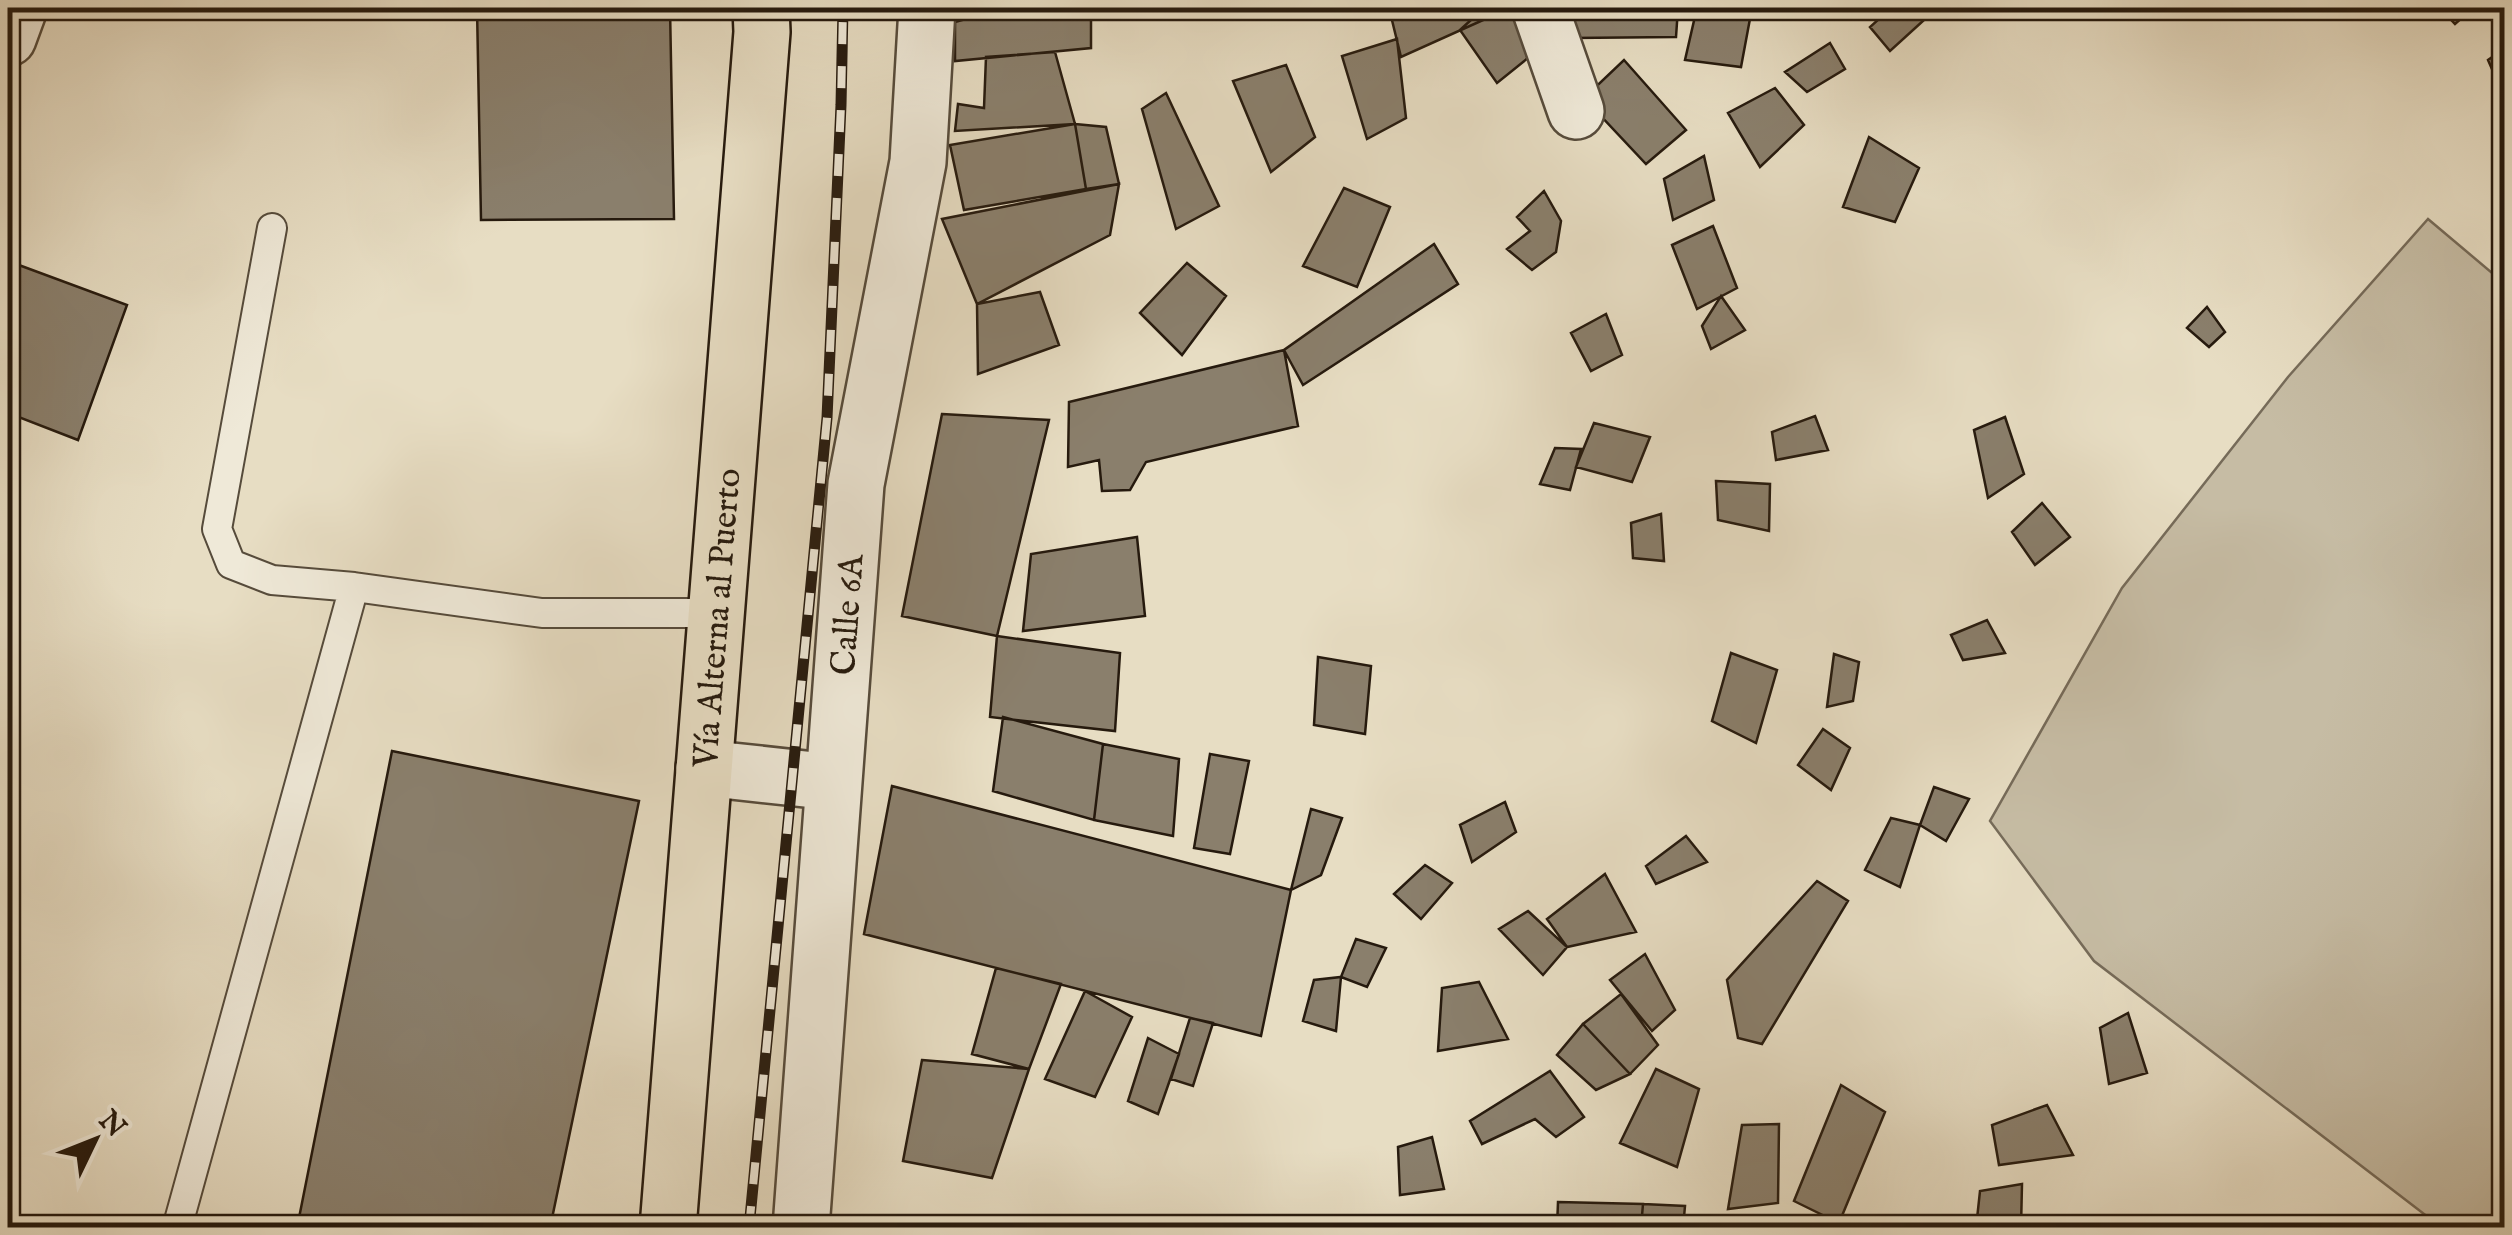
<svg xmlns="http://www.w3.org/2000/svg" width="2512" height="1235" viewBox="0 0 2512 1235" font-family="'IM FELL English',serif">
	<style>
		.green { fill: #c6bca4; stroke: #766b59; stroke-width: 2.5 }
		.building { fill: #8a7f6c; stroke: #261a0e; stroke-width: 2.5 }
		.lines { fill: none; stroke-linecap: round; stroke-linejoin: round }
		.service-casing { stroke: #564b3b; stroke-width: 32 }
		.minor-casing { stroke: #564b3b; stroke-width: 60 }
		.primary-casing { stroke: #261a0e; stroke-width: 60 }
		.service { stroke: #efe9d8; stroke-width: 28 }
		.minor { stroke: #efe9d8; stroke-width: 55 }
		.primary { stroke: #e7ddc3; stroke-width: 55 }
		.rail-casing { stroke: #261a0e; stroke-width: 11 }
		.rail { stroke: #efe9d8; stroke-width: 8; stroke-dasharray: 22; stroke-linecap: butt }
		.labels { text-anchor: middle; stroke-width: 8; stroke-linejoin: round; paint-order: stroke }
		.street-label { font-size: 35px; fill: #261a0e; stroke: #efe9d8 }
	</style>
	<rect width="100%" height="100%" fill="#e7ddc3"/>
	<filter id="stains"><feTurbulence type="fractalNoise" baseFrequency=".002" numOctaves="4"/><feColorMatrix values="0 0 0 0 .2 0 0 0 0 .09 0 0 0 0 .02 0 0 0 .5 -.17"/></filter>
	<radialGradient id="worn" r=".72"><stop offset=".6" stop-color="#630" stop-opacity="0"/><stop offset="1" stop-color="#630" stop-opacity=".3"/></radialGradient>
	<path class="green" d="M 2428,219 L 2504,283 L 2504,1227 L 2441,1227 L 2094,961 L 1990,821 L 2122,588 L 2288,377 Z"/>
	<path class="building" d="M 477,8 L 670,8 L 674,219 L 481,220 Z
		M 1005,8 L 1091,8 L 1091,48 L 955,61 L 955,22 Z
		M 1222,8 L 1252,8 L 1223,18 Z
		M 1400,8 L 1489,8 L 1492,16 L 1401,57 L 1390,12 Z
		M 1484,8 L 1518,8 L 1544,45 L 1497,83 L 1460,30 Z
		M 1572,8 L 1678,8 L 1676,37 L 1572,38 Z
		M 1739,8 L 1752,8 L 1741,67 L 1685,60 L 1696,12 Z
		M 1891,8 L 1931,8 L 1935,10 L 1890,51 L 1870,27 Z
		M 2440,8 L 2473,8 L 2455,24 Z
		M 1397,39 L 1406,118 L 1367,139 L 1342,56 Z
		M 1830,43 L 1845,69 L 1807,92 L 1785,72 Z
		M 2504,49 L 2504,88 L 2501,90 L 2488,60 Z
		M 1055,52 L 1075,124 L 955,131 L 958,104 L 984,108 L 986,57 Z
		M 1624,60 L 1686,130 L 1646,164 L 1584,98 Z
		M 1286,65 L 1315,137 L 1271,172 L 1233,81 Z
		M 1775,88 L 1804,125 L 1760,167 L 1728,113 Z
		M 1166,93 L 1219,206 L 1176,229 L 1142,109 Z
		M 1075,124 L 1106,127 L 1119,184 L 1086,189 Z
		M 1075,124 L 1086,189 L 964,210 L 950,145 Z
		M 1869,137 L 1919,168 L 1895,222 L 1843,207 Z
		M 1704,156 L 1714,200 L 1673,220 L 1664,179 Z
		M 1119,184 L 1110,235 L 977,304 L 942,219 Z
		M 1344,188 L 1390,207 L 1357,287 L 1303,266 Z
		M 1544,191 L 1561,221 L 1556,252 L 1532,270 L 1507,249 L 1530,231 L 1517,217 Z
		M 1713,226 L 1737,288 L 1697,309 L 1672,245 Z
		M 1434,244 L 1458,284 L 1303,385 L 1284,350 Z
		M 8,261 L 127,305 L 78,440 L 8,413 Z
		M 1187,263 L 1226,296 L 1182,355 L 1140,313 Z
		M 1040,292 L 1059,345 L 978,374 L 977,304 Z
		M 1721,296 L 1745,330 L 1711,349 L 1702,326 Z
		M 2207,307 L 2225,332 L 2209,347 L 2187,328 Z
		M 1606,314 L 1622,355 L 1591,371 L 1571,333 Z
		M 1284,350 L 1298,426 L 1146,462 L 1130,490 L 1102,491 L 1099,460 L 1068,467 L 1069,402 Z
		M 942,414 L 1049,420 L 997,636 L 902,616 Z
		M 1815,416 L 1828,450 L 1776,460 L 1772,432 Z
		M 2005,417 L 2024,474 L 1988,498 L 1974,430 Z
		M 1594,423 L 1650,437 L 1632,482 L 1576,467 Z
		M 1555,448 L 1581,449 L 1570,490 L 1540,484 Z
		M 1716,481 L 1770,484 L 1769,531 L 1718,520 Z
		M 2042,503 L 2070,537 L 2035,565 L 2012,532 Z
		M 1661,514 L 1664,561 L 1633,558 L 1631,523 Z
		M 1137,537 L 1145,616 L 1023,631 L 1031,554 Z
		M 1987,620 L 2005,653 L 1963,660 L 1951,635 Z
		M 997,636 L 1120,653 L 1115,731 L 990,717 Z
		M 1731,653 L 1777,670 L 1756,743 L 1712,721 Z
		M 1834,654 L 1859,662 L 1853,701 L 1827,707 Z
		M 1318,657 L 1371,666 L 1365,734 L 1314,725 Z
		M 1003,717 L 1103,744 L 1094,820 L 993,791 Z
		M 1823,729 L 1850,748 L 1831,790 L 1798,765 Z
		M 1103,744 L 1179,759 L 1173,836 L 1094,820 Z
		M 392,751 L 639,801 L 550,1228 L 297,1228 Z
		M 1210,754 L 1249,761 L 1230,854 L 1194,848 Z
		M 892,786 L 1291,890 L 1261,1036 L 864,934 Z
		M 1934,787 L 1969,799 L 1946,841 L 1920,825 Z
		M 1505,802 L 1516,832 L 1472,862 L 1460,825 Z
		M 1311,809 L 1342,818 L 1321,875 L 1291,890 Z
		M 1891,818 L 1920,825 L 1900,887 L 1865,870 Z
		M 1686,836 L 1707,862 L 1656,884 L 1646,866 Z
		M 1425,865 L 1452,883 L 1421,919 L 1394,894 Z
		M 1605,874 L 1636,932 L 1567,947 L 1547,919 Z
		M 1817,881 L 1848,901 L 1762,1044 L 1738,1038 L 1727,980 Z
		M 1528,911 L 1567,947 L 1543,975 L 1499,929 Z
		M 1356,939 L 1386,948 L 1367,987 L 1341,977 Z
		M 1645,954 L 1675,1010 L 1652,1031 L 1610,980 Z
		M 996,968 L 1061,984 L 1029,1069 L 972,1054 Z
		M 1341,977 L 1336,1031 L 1303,1021 L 1314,980 Z
		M 1479,982 L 1508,1039 L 1438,1051 L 1442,988 Z
		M 1085,991 L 1132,1017 L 1095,1097 L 1045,1079 Z
		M 1621,994 L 1658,1045 L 1630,1074 L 1583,1024 Z
		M 2128,1013 L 2147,1073 L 2109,1084 L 2100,1028 Z
		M 1190,1018 L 1213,1023 L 1193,1086 L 1171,1079 Z
		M 1583,1024 L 1630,1074 L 1596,1090 L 1557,1055 Z
		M 1148,1038 L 1179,1054 L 1158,1114 L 1128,1101 Z
		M 922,1060 L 1029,1069 L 992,1178 L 903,1161 Z
		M 1656,1069 L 1699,1089 L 1677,1167 L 1620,1143 Z
		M 1550,1071 L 1584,1117 L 1556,1137 L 1535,1119 L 1482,1144 L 1470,1121 Z
		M 1841,1085 L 1885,1112 L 1839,1223 L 1794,1201 Z
		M 2047,1105 L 2073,1155 L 1999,1165 L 1992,1125 Z
		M 1779,1124 L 1778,1203 L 1728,1209 L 1742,1125 Z
		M 1432,1137 L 1444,1189 L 1400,1195 L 1398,1147 Z
		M 2022,1184 L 2021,1228 L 1976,1228 L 1980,1191 Z
		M 1558,1202 L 1643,1204 L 1641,1228 L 1557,1228 Z
		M 1643,1204 L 1685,1206 L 1683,1228 L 1641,1228 Z"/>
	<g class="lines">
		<defs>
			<path id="service" d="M 272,228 L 217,529 L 231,564 L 272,580 L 354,587 L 542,613 L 717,613
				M 177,1228 L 354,587"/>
			<g id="minor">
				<path d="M 1540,8 L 1576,111"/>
				<path d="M 8,38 L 19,8"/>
				<path d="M 704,768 L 833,782"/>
				<path id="s1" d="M 801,1228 L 856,484 L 918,162 L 927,8"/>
			</g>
			<g id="primary">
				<path id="s2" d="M 668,1228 L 762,32 L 761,8"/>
			</g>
		</defs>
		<use href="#service" class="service-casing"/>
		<use href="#minor" class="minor-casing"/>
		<use href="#primary" class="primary-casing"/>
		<use href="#service" class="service"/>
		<use href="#minor" class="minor"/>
		<use href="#primary" class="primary"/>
		<defs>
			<path id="rail" d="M 749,1228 L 827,418 L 841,105 L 843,8"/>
		</defs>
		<use href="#rail" class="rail-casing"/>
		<use href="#rail" class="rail"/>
	</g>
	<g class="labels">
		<g class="street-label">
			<text dy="12" stroke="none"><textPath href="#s1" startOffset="615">Calle 6A</textPath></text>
			<text dy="12" stroke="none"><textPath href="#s2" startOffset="612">Vía Alterna al Puerto</textPath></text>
		</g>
	</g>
	<rect width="2512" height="1235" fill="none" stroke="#e7ddc3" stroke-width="40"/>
	<rect x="10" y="10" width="2492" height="1215" fill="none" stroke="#261a0e" stroke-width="5"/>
	<rect x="20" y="20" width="2472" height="1195" fill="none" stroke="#261a0e" stroke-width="2.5"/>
	<g transform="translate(95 1140) rotate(47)" stroke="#efe9d8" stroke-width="8" paint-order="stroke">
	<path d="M0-8L18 38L0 25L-18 38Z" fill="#261a0e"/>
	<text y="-15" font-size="28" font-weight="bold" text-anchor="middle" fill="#261a0e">N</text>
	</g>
	<rect width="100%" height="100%" filter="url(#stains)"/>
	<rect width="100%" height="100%" fill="url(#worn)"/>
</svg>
